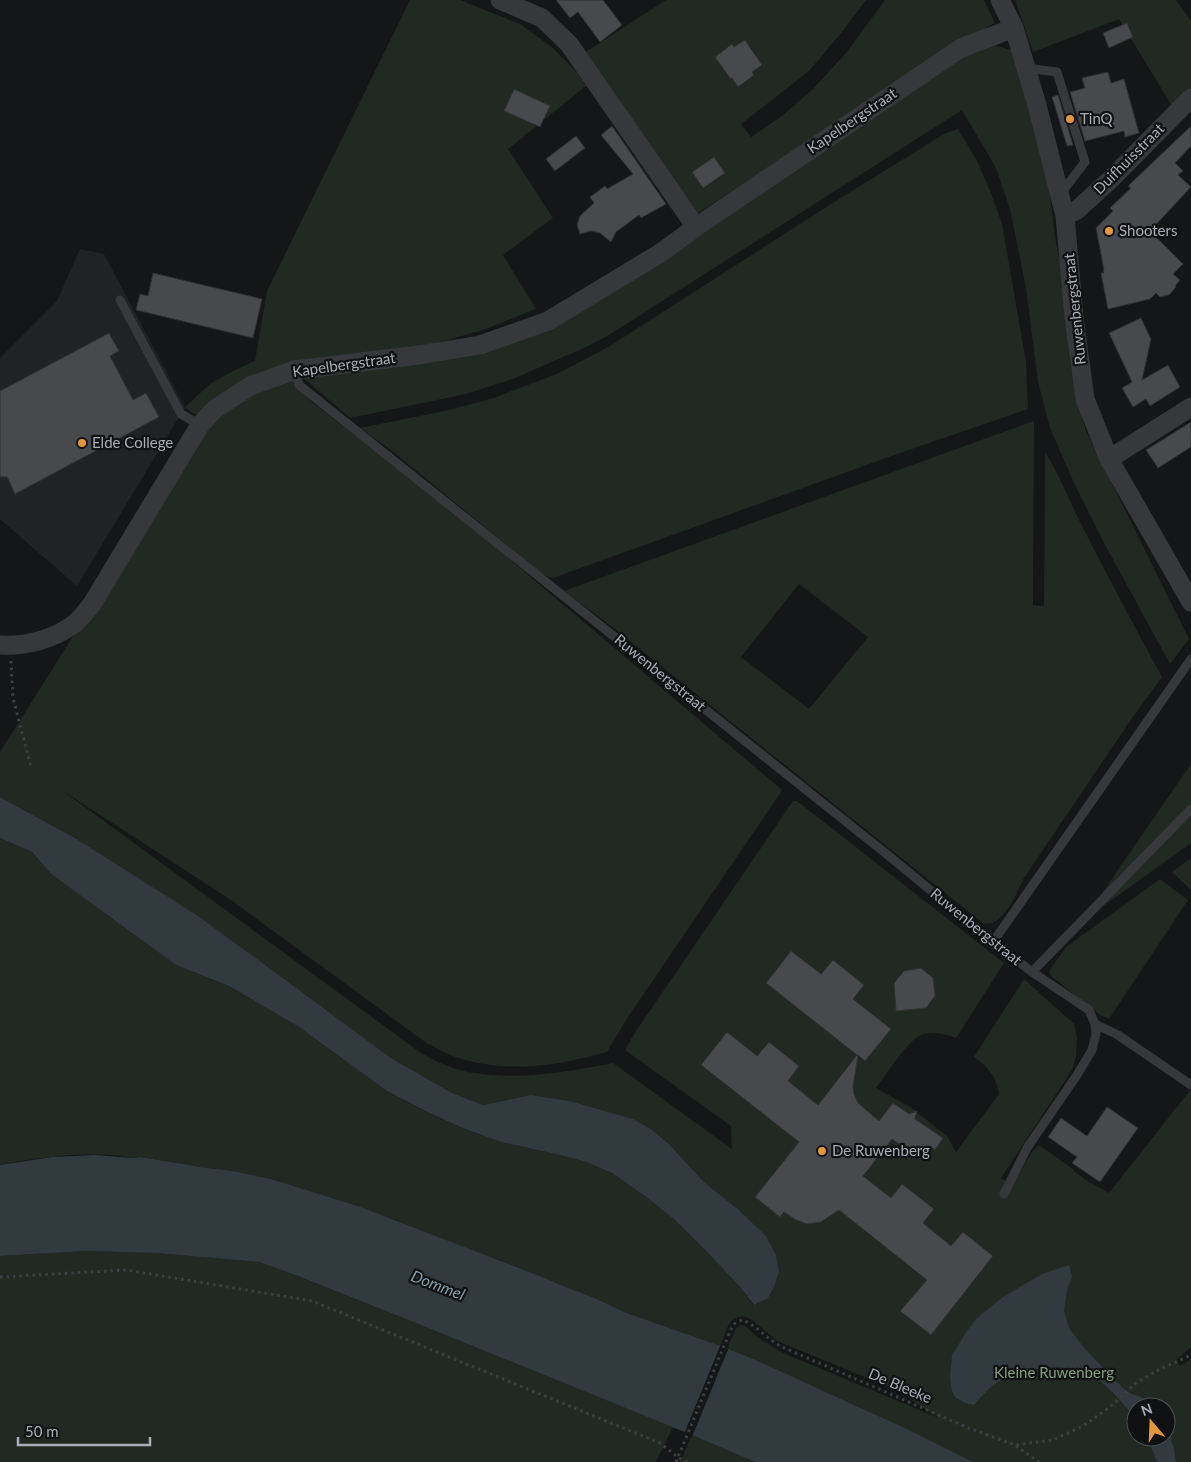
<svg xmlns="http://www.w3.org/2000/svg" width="1191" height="1462" viewBox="0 0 1191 1462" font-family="Lato,sans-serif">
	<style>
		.built { fill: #212224 }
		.green { fill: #222922; fill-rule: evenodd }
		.water { fill: #303a3f }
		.pier { fill: #151617 }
		.building { fill: #47494c; stroke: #303033 }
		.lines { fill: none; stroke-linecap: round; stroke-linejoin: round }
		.path { stroke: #3d3f43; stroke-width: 3; stroke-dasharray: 2.5 4; stroke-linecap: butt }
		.service { stroke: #37383c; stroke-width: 9 }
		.minor { stroke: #37383c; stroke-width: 19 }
		.poi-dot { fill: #e29842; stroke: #101112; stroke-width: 2 }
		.labels { text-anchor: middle; stroke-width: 4.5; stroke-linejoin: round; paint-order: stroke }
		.poi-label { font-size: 15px; fill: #a8aeb6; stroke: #101112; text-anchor: start }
		.street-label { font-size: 15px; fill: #a8aeb6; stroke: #101112 }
		.park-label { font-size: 15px; fill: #839f81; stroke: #101112 }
		.water-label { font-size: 16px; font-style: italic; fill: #829fae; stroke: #101112 }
	</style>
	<rect width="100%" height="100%" fill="#151617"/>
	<path class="built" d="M 80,249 L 104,254 L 185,407 L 77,586 L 0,519 L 0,358 L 57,301 Z"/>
	<path class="green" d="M 410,0 L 460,0 L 520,24 L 552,47 L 578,74 L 586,86 L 508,149 L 553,218 L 503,255 L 536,309 L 486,329 L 410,351 L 317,361 L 204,415 L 194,414 L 185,407 L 210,384 L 233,371 L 255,361 L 267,291 Z
		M 666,0 L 866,0 L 841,33 L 809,71 L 741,124 L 751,137 L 782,116 L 813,89 L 846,53 L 885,0 L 984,0 L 995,23 L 938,54 L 831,127 L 692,217 L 581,55 Z
		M 1015,0 L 1176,0 L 1191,21 L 1191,88 L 1172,106 L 1119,19 L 1033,52 Z
		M 990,44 L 1011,50 L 1024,85 L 1049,187 L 1055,237 L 1066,296 L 1071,367 L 1075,392 L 1086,431 L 1189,639 L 1170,664 L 1104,543 L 1074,483 L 1050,428 L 1038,382 L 1026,288 L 1010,209 L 996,168 L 962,110 L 609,335 L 584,348 L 515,378 L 466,394 L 350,418 L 299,374 L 511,342 L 968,51 Z
		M 958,129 L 977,161 L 991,193 L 1002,224 L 1026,362 L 1028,409 L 897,454 L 553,578 L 542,574 L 391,450 L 360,428 L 449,410 L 494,398 L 559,373 L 610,346 L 831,204 L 944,134 Z
		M 293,375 L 301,392 L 313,403 L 453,511 L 782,790 L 781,792 L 626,1020 L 607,1052 C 557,1066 506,1074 456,1057 C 446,1054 437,1048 428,1044 L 228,898 L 63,791 L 421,1053 C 437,1062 456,1071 475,1073 C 523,1080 566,1072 613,1063 L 732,1149 L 731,1126 L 625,1050 L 634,1034 L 793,801 L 797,801 L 1004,963 L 956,1038 C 945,1034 933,1031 921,1035 C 907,1041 886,1075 876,1088 L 910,1107 L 947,1136 L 956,1152 L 999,1094 C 997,1078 987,1065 974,1057 L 1024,979 L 1074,1024 L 1077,1038 L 1076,1057 L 1072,1070 L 1001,1178 L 1012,1185 L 1032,1152 L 1039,1145 L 1070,1167 L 1084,1179 L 1109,1193 L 1191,1089 L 1191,1347 L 1176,1360 L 1180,1366 L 1191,1359 L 1191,1462 L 973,1462 L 861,1408 L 727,1349 L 736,1328 L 739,1326 L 744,1325 L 760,1339 L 783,1353 L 939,1418 L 907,1397 L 908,1395 L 777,1341 L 751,1319 C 730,1309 726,1331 721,1346 L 624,1312 L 595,1298 L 563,1286 L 545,1278 L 358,1206 L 271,1179 L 233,1171 L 199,1167 L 195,1166 L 140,1157 L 138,1158 L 133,1158 C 97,1150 36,1157 0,1165 L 0,838 L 32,852 L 51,874 L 176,965 L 229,986 L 299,1027 L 387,1091 L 428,1113 L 465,1129 L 501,1142 L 560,1155 L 586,1162 L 612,1173 L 646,1197 L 675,1220 L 708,1253 L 740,1287 L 753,1305 L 766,1236 L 738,1209 L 705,1183 L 669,1144 L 651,1129 L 632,1119 L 570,1101 L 531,1095 L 483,1105 L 452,1093 L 391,1058 L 310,998 L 198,917 L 75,838 L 0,797 L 0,752 L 202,432 L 236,399 ZM 1136,1407 L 1166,1407 L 1166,1437 L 1136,1437 Z
		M 1034,421 L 1033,605 L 1044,606 L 1045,452 C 1059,474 1069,500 1081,524 C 1107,575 1134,626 1162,677 L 1130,721 L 1024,878 C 1017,892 1007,917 992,923 C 989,924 986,923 984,924 L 606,622 L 564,591 ZM 799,584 L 868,637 L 809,709 L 741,657 Z
		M 1191,764 L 1191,843 L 1109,902 L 1094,912 L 1090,913 L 1102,893 Z
		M 1191,858 L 1191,889 L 1190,889 L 1172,872 Z
		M 1160,879 L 1188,900 L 1109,1019 L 1100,1015 L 1051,976 L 1049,971 L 1066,947 Z
		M 87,1251 L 156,1253 L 259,1262 L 298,1276 L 416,1323 L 673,1427 L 656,1462 L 0,1462 L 0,1256 Z
		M 692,1435 L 755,1462 L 680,1462 Z"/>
	<path class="water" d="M 0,797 L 75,838 L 198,916 L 310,998 L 391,1058 L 452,1093 L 483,1105 L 531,1095 L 570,1101 L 633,1119 L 651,1129 L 669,1144 L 705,1183 L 738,1209 L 766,1236 L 776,1255 L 779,1271 L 774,1287 L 768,1298 L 754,1305 L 740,1287 L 708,1253 L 675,1220 L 646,1197 L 612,1173 L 586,1162 L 560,1155 L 501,1142 L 465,1129 L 429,1113 L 387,1091 L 299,1027 L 229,986 L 176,965 L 51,874 L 32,852 L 0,838 Z
		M 95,1155 L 133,1158 L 138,1158 L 140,1157 L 195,1166 L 199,1167 L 233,1171 L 271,1179 L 358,1206 L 545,1278 L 563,1286 L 595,1298 L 624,1312 L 721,1346 L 753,1359 L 909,1430 L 973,1462 L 755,1462 L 692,1435 L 416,1323 L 298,1276 L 259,1262 L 156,1253 L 87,1251 L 0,1256 L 0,1165 L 52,1157 Z
		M 1069,1265 L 1072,1277 L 1067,1290 L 1064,1311 L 1069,1328 L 1085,1349 L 1122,1387 L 1131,1394 L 1139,1396 L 1149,1402 L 1154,1407 L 1136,1407 L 1136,1420 C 1123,1403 1108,1384 1089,1374 C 1068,1363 1023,1367 1003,1379 C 991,1385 983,1395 974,1405 L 965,1403 L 955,1397 L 952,1391 L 950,1378 L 952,1355 L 967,1331 L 976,1319 L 1003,1297 L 1042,1274 Z
		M 1166,1425 L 1174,1449 L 1176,1462 L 1157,1462 L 1147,1437 L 1166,1437 Z"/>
	<path class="pier" d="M 721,1344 L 729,1347 L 692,1437 L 684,1434 Z"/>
	<path class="building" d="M 556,0 L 603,0 L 622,25 L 600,42 L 578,12 L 570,18 Z
		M 1127,23 L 1133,37 L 1109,48 L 1103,33 Z
		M 745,40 L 762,65 L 752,72 L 754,75 L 738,87 L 732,78 L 730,78 L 715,57 L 732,44 L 734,47 Z
		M 1108,72 L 1111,83 L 1124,79 L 1139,133 L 1125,137 L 1124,131 L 1085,141 L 1070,92 L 1085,88 L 1082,78 Z
		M 514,89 L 550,106 L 540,127 L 504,111 Z
		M 1058,95 L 1073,145 L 1067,146 L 1052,97 Z
		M 612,126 L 666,204 L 641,218 L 639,215 L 616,232 L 611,242 L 600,233 L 591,231 L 580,234 L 577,225 L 580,216 L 594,203 L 590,197 L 605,186 L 607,189 L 633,174 L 601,135 Z
		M 1191,126 L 1191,146 L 1175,163 L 1183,171 L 1178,175 L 1191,187 L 1150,231 L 1183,264 L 1173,274 L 1180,280 L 1175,286 L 1176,287 L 1169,295 L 1160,297 L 1156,293 L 1150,299 L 1108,309 L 1101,273 L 1104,273 L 1103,270 L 1104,270 L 1096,228 L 1113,211 L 1110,208 L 1131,188 L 1128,186 Z
		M 576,136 L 585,148 L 555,171 L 546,159 Z
		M 714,157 L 725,173 L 703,188 L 692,172 Z
		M 153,273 L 262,299 L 253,338 L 136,310 L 140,294 L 148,296 Z
		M 1141,318 L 1151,339 L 1142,380 L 1168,365 L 1180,387 L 1150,406 L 1146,399 L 1133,407 L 1122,388 L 1132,382 L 1109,333 Z
		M 109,333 L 119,351 L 110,356 L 133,400 L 146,393 L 159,417 L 15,494 L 7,477 L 0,477 L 0,391 Z
		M 1191,422 L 1191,447 L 1158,468 L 1146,450 Z
		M 791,951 L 821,974 L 833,960 L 864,985 L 853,999 L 891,1029 L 865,1061 L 858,1055 L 853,1087 L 854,1094 L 858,1103 L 879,1121 L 893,1103 L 909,1114 L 917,1111 L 915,1119 L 943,1138 L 935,1150 L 931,1147 L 922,1160 L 892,1139 L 863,1176 L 891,1198 L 902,1184 L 934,1209 L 923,1223 L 951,1246 L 963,1232 L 993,1256 L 931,1335 L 900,1311 L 927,1280 L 839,1210 L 821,1222 L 807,1224 L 796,1220 L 784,1212 L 780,1217 L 755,1197 L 799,1142 L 701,1065 L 727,1032 L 757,1056 L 769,1042 L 799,1066 L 788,1081 L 818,1105 L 857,1055 L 766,983 Z
		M 921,968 L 933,978 L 935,996 L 926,1008 L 896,1011 L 894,983 L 904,971 Z
		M 1107,1107 L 1138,1128 L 1100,1182 L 1072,1163 L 1077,1157 L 1048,1137 L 1061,1118 L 1087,1136 Z"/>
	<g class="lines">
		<path class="path" d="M 11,661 L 13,698 L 31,767
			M 0,1277 L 126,1270 L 312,1301 L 660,1443 L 679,1458 L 687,1462
			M 1016,1446 L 1039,1462
			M 676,1462 L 731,1329 L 734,1324 L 742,1320 C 755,1324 768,1340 782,1347 L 971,1429 L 1015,1445 L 1053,1440 L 1083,1426 L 1110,1407 L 1136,1383 L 1160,1369 L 1191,1355"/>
		<path class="service" d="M 1026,68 L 1057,72 L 1085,162 L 1061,193
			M 120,300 L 181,414 L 200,425
			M 295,370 L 299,385 L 894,860 L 993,942 L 1032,972 L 1089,1010 L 1095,1024 L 1096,1034 L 1092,1050 L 1077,1075 L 1027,1148 L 1004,1194
			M 993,942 L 1191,659
			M 1032,972 L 1191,809
			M 1095,1024 L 1118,1035 L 1191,1085"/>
		<path class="minor" d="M 500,0 L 542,18 L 569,44 L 696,227
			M 1000,0 L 1014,28 L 1026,68 L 1037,105 L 1065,216 L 1074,317 L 1085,399 L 1109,459 L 1191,602
			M 1065,216 L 1077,210 L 1111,179 L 1191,98
			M 1109,459 L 1191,407
			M 0,645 C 25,647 54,639 74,624 C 81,619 86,611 92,604 L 200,425 L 215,409 L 250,386 L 295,370 L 419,355 L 480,345 L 548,321 L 662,252 L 696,227 L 961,48 L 1014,28"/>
	</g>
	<g class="poi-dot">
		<circle cx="1070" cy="119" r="5"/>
		<circle cx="1109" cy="231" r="5"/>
		<circle cx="82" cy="443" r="5"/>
		<circle cx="822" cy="1151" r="5"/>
	</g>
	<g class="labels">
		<g class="poi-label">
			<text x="1080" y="124">TinQ</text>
			<text x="1119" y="236">Shooters</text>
			<text x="92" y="448">Elde College</text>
			<text x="832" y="1156">De Ruwenberg</text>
		</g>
		<g class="street-label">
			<text transform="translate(852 121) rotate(-34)" y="5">Kapelbergstraat</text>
			<text transform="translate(1129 159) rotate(-45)" y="5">Duifhuisstraat</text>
			<text transform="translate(1075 309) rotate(-96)" y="5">Ruwenbergstraat</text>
			<text transform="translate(344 365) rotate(-8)" y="5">Kapelbergstraat</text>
			<text transform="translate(660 673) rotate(39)" y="5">Ruwenbergstraat</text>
			<text transform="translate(976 927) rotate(39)" y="5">Ruwenbergstraat</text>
			<text transform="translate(900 1386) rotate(23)" y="5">De Bleeke</text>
		</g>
		<g class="park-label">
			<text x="1054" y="1378">Kleine Ruwenberg</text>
		</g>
		<g class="water-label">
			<text transform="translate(438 1285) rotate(21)" y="6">Dommel</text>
		</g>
	</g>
	<g transform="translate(1151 1422) rotate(341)"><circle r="24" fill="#101112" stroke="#4d5054"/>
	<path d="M0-4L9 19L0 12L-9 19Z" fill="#e29842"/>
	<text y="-8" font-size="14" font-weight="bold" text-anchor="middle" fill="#a8aeb6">N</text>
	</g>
	<path d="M18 1437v8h132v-8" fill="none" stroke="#a8aeb6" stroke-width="2.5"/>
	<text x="25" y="1437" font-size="15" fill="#a8aeb6" stroke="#101112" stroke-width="4" paint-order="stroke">50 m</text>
</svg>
